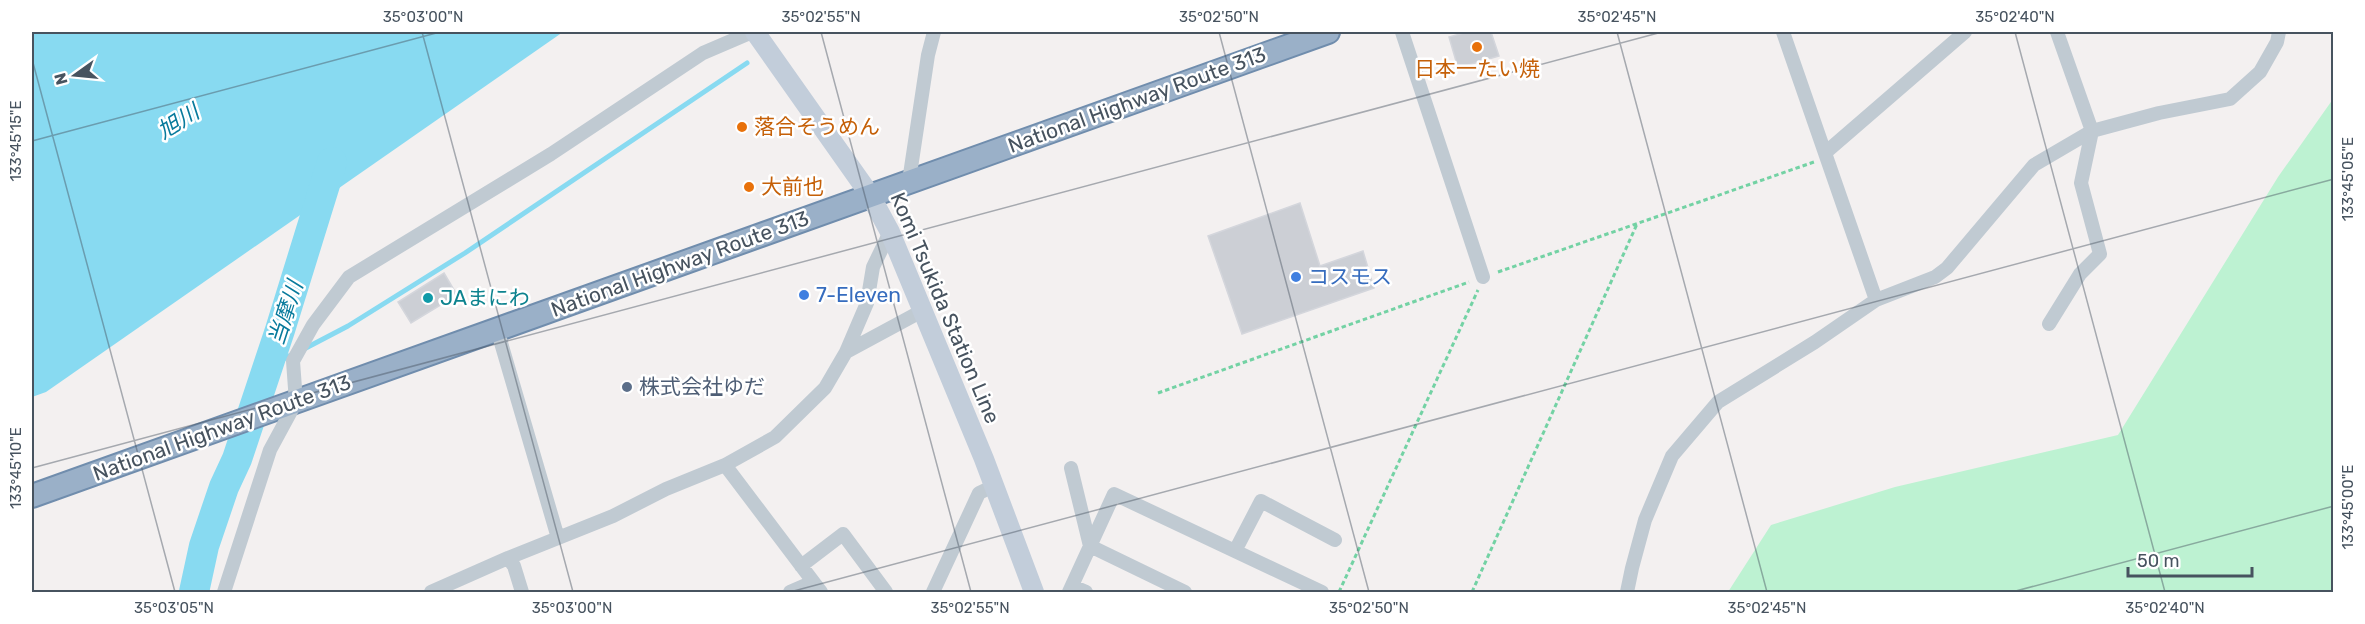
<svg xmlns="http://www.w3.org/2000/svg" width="2365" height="624" viewBox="0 0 2365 624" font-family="Rubik,'Noto Sans JP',sans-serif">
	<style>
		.green { fill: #bdf2d2 }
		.water { fill: #88daf1 }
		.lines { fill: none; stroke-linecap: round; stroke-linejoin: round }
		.stream { stroke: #88daf1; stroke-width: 5 }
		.river { stroke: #88daf1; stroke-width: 30 }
		.building { fill: #cccfd5; stroke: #d4d6dc; stroke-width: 1.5 }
		.trunk-casing { stroke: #708dad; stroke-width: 26 }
		.path { stroke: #73d2a4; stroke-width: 3; stroke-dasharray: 4.5 3; stroke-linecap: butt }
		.minor { stroke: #c0cad2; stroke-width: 14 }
		.secondary { stroke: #c2cdda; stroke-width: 20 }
		.trunk { stroke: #9ab0c8; stroke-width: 22 }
		.ticks { fill: none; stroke: #47535f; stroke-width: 1.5; stroke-opacity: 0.45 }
		.food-dot { fill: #e8710a; stroke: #fff; stroke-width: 2 }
		.shop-dot { fill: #3f7fe0; stroke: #fff; stroke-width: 2 }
		.culture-dot { fill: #0f9aa8; stroke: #fff; stroke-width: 2 }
		.service-dot { fill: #5c6f8a; stroke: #fff; stroke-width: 2 }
		.labels { text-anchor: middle; stroke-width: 5; stroke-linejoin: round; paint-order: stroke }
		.food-label { font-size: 21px; fill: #c56008; stroke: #fff; text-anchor: start }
		.street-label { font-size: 21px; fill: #47535f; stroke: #fff }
		.shop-label { font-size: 21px; fill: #366cbe; stroke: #fff; text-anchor: start }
		.culture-label { font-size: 21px; fill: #0d838f; stroke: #fff; text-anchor: start }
		.service-label { font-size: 21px; fill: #4e5e75; stroke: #fff; text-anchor: start }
		.water-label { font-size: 22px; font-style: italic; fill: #077a9c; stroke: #fff }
		.neatline { fill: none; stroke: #47535f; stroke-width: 2 }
		.ticks-label { font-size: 15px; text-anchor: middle; fill: #47535f }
	</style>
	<rect width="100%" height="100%" fill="#f3f0f0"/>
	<path class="green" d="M 2333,99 L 2333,592 L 1728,592 L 1771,525 L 1895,487 L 2118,435 L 2278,177 Z"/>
	<path class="water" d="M 32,32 L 563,32 L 46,392 L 32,397 Z"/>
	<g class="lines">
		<path class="stream" d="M 304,349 L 348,326 L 465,253 L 747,63
			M 268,367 L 293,354"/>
		<path class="river" d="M 194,592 L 204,546 L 224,487 L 237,459 L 280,330 L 332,162"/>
	</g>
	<path class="building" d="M 1467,32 L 1491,32 L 1499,56 L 1458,68 L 1449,37 Z
		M 1300,203 L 1320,266 L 1363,251 L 1374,288 L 1242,334 L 1208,236 Z
		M 444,273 L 457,295 L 411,323 L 398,302 Z"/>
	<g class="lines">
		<defs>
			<path id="trunk" d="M 32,496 L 1328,32"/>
		</defs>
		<use href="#trunk" class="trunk-casing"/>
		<path class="path" d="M 1498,272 L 1814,162
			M 1158,393 L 1469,282
			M 1339,592 L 1478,290
			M 1472,592 L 1637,224"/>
		<path class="minor" d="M 1402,32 L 1483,277
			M 1783,32 L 1876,300
			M 1825,153 L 1965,32
			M 909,181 L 928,55 L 934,32
			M 2049,324 L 2080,274 L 2100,254 L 2081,183 L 2092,131 L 2057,32
			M 497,329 L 558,538
			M 846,352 L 922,311
			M 725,465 L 821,592
			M 1071,468 L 1090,546 L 1185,592
			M 1235,551 L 1261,501 L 1335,540
			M 508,558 L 514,566 L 522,592
			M 801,566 L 843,534 L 886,592
			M 1072,586 L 1086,592
			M 224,592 L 270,450 L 296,402 L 293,361 L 313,325 L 349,277 L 551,154 L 703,53 L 752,32
			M 431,592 L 508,558 L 613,516 L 666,489 L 725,465 L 775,437 L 825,388 L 846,352 L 867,303 L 873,267 L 890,232
			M 790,592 L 813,582
			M 933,592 L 979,493 L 994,486
			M 1069,592 L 1114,494 L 1322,592
			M 1627,592 L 1632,568 L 1645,520 L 1672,456 L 1718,402 L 1815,342 L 1876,300 L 1935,277 L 1947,268 L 2034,165 L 2092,131 L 2159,113 L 2230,99 L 2260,72 L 2277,42 L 2279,32"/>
		<path class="secondary" d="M 755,32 L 870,195 L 890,232 L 984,459 L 1034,592"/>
		<use href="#trunk" class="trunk"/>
	</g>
	<path class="ticks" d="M 422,32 L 573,592M 821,32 L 971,592M 1219,32 L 1369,592M 1617,32 L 1767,592M 2015,32 L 2165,592M 32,59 L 175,592M 32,141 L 440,32M 32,468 L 1662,32M 790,592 L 2334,179M 2012,592 L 2334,506"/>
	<g class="food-dot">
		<circle cx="1477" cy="47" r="6"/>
		<circle cx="742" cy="127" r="6"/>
		<circle cx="749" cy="187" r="6"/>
	</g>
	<g class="shop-dot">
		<circle cx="1296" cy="277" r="6"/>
		<circle cx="804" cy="295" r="6"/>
	</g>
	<circle class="culture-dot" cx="428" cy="298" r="6"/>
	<circle class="service-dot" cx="627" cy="387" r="6"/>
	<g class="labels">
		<g class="food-label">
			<text x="1477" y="76" text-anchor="middle">日本一たい焼</text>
			<text x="754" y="134">落合そうめん</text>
			<text x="761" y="194">大前也</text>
		</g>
		<g class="street-label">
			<text transform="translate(1137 100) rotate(-20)" y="7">National Highway Route 313</text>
			<text transform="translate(680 264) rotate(-20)" y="7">National Highway Route 313</text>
			<text transform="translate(945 308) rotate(67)" y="7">Komi Tsukida Station Line</text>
			<text transform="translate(222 428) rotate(-20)" y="7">National Highway Route 313</text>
		</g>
		<g class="shop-label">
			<text x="1308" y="284">コスモス</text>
			<text x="816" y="302">7-Eleven</text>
		</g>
		<g class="culture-label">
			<text x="440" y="305">JAまにわ</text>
		</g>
		<g class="service-label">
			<text x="639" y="394">株式会社ゆだ</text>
		</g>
		<g class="water-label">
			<text transform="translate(178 121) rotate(-32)" y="8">旭川</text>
			<text transform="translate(285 313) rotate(-72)" y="8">当摩川</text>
		</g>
	</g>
	<rect width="2365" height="624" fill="none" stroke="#ffffff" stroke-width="66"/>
	<g transform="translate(75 75) rotate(255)" stroke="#ffffff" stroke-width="4.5" paint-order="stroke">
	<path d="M0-4.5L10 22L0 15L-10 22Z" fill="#47535f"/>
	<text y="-9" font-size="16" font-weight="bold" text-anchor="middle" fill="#47535f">N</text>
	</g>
	<path d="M2128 567v9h124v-9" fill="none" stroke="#47535f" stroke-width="3"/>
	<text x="2137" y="567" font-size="18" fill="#47535f" stroke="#ffffff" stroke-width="4.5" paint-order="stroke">50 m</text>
	<rect x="33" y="33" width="2299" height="558" class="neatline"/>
	<g class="ticks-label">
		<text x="423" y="22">35°03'00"N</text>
		<text x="821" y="22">35°02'55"N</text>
		<text x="1219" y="22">35°02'50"N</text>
		<text x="1617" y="22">35°02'45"N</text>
		<text x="2015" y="22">35°02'40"N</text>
		<text transform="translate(16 141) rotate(-90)" y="5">133°45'15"E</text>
		<text transform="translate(2348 179) rotate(-90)" y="5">133°45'05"E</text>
		<text transform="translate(16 468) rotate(-90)" y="5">133°45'10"E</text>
		<text transform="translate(2348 507) rotate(-90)" y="5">133°45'00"E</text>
		<text x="174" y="613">35°03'05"N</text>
		<text x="572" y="613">35°03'00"N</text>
		<text x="970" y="613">35°02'55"N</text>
		<text x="1369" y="613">35°02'50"N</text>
		<text x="1767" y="613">35°02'45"N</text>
		<text x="2165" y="613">35°02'40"N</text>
	</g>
</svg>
